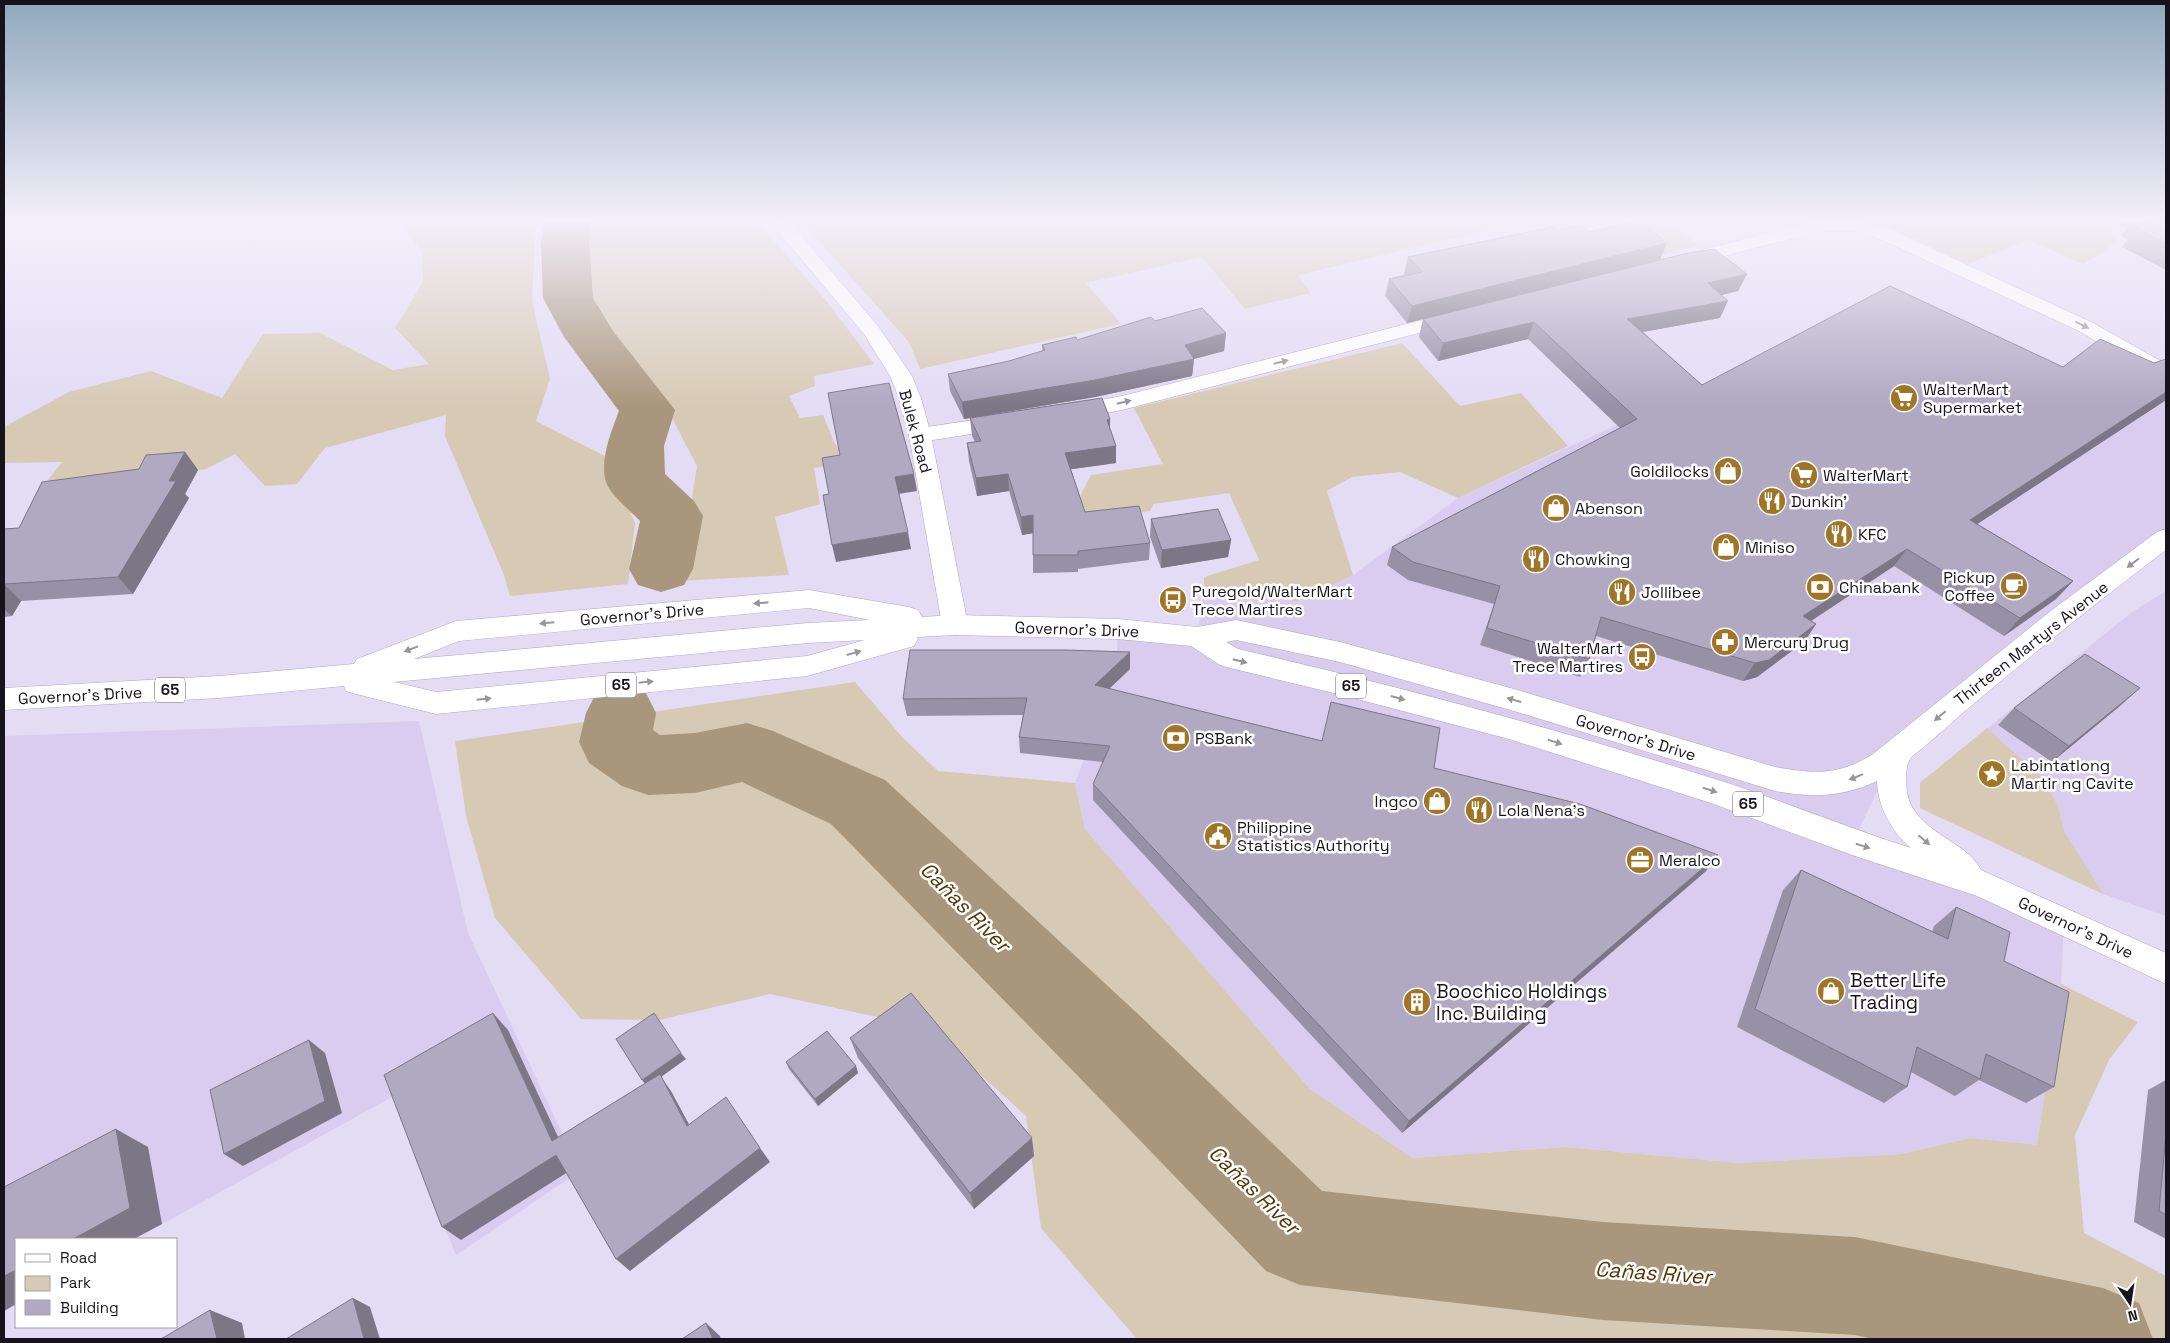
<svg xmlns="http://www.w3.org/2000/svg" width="2170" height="1343" viewBox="0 0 2170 1343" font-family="'Space Grotesk',sans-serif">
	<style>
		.built { fill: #d9ccee }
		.green { fill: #d7cab5 }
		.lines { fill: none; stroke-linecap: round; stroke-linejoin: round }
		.river { fill: #a9977d; fill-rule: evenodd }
		.minor-casing { stroke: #b1a7c1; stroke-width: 1 }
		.secondary-casing { stroke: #b1a7c1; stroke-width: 1 }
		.primary-casing { stroke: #b1a7c1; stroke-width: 1 }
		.minor { fill: #fff; fill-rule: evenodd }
		.secondary { fill: #fff; fill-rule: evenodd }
		.primary { fill: #fff; fill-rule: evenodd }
		.wall { fill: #9890a6 }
		.shaded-wall { fill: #7c7687 }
		.building { fill: #b1a8c1; stroke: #7c7687 }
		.oneway { fill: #979599 }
		.labels { text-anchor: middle; stroke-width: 5; stroke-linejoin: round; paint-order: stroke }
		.shield { fill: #fff; stroke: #5d5a61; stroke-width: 1 }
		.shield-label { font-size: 15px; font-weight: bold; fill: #17131d }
		.poi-label { font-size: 16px; fill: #17131d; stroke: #fff; text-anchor: start }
		.street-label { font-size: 16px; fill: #17131d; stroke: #fff }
		.near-poi-label { font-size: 19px; fill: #17131d; stroke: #fff; text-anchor: start }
		.near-water-label { font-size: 21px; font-style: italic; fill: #523804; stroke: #fff }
	</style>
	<rect width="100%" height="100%" fill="#e4dbf5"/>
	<path class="built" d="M 1880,304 L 2050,385 L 2166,398 L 2166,538 L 1897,751 L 1859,829 L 2064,921 L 2061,984 L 2037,1146 L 1970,1138 L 1902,1154 L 1739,1163 L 1565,1147 L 1412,1158 L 1310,1089 L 1085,829 L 1075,783 L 1116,673 L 1118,629 L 1197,637 L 1204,595 L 1257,601 L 1266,590 L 1298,602 L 1353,575 L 1458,498 Z
		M 2166,591 L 2166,916 L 2103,894 L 1920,808 L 1920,783 L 2132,612 Z
		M 419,721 L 468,933 L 580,1171 L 456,1255 L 392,1097 L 135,1239 L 16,1239 L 16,1305 L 4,1312 L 4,736 Z"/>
	<path class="green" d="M 395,218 L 529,218 L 536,221 L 532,301 L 550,379 L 536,421 L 607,457 L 635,523 L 628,584 L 510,596 L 504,575 L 445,436 L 446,415 L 325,448 L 297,484 L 265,486 L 235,454 L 206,469 L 90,489 L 40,490 L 62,462 L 4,463 L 4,427 L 69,392 L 151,371 L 222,398 L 263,334 L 320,333 L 393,370 L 429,364 L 395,328 L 423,282 L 422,252 Z
		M 582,218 L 754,218 L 828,303 L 874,364 L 814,376 L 815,386 L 789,396 L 800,418 L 823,415 L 834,442 L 847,462 L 814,468 L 820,504 L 775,517 L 789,575 L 679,581 L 697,466 L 673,420 L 610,337 L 582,295 L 585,223 Z
		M 798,218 L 1540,218 L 1298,275 L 1311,293 L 1245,309 L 1202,257 L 1086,283 L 1121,324 L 920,369 L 909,342 Z
		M 1609,218 L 1668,218 L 1698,246 L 1660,255 Z
		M 1917,218 L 2166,218 L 2127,223 L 2109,233 L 2118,239 L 2106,251 L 2083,264 L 2028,240 L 1968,264 L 1885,225 Z
		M 1402,343 L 1460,406 L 1521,393 L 1568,446 L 1458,498 L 1400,472 L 1352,477 L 1327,491 L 1353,575 L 1297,602 L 1266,590 L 1258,601 L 1204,595 L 1204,577 L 1259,560 L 1229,493 L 1154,504 L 1150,511 L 1087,520 L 1079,498 L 1091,475 L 1163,464 L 1134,408 Z
		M 855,682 L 903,738 L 938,771 L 1075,783 L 1085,829 L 1310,1089 L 1412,1158 L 1565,1147 L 1739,1163 L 1902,1154 L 1970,1138 L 2037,1145 L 2061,984 L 2138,1022 L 2109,1060 L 2075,1135 L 2084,1233 L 2166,1276 L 2166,1339 L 1137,1339 L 1041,1228 L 1026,1116 L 929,1028 L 770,994 L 659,1020 L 581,1019 L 495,918 L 466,816 L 455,741 Z
		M 1987,728 L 2043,779 L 2058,806 L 2064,831 L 2103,894 L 1920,808 L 1920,783 Z"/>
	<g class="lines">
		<path class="river" d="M 545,218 L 591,218 L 589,242 L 593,298 L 613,331 L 675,410 L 664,446 L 665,474 L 694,501 L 703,516 L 693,569 L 684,585 L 661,592 L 638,585 L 629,569 L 640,521 C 630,510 609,495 605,479 C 601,456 611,432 619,411 L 564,337 L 543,298 L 541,242 Z
			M 621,685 L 646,693 L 656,713 L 653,730 L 660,735 L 695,733 L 747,723 L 773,731 L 885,780 L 1137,1013 L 1322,1191 L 1603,1222 L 1855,1237 L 2103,1288 L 2139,1303 L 2153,1339 L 1873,1339 L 1855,1335 L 1603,1320 L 1300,1285 L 1266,1271 L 1075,1073 L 831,824 L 742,782 L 695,793 L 648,795 L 622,786 L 589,763 L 579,742 L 586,713 L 596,693 Z"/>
		<defs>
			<path id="minor" d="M 1835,218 L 1861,220 L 1894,231 L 2093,323 L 2166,364 L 2166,379 L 2158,378 L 2079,331 L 1880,239 L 1859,231 L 1821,231 L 1682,267 L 1675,265 L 1672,261 L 1675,257 L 1821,219 Z
				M 1458,311 L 1465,313 L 1468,317 L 1465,321 L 1122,410 L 1068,420 L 1060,418 L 1057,413 L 1060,408 L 1068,406 L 1122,396 Z
				M 1008,415 L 1016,417 L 1019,422 L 1016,427 L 920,442 L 912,440 L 909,435 L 912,430 L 920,428 Z"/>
			<path id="secondary" d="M 767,218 L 786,218 L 878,326 L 912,376 L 921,398 L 931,435 L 968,625 L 964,632 L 955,635 L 946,632 L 942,625 L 909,435 L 899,398 L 890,376 L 864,334 Z"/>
			<path id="primary" d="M 2166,529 L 2166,550 C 2097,602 2030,656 1965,711 C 1951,723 1938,735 1925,746 C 1921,750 1913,754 1910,759 C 1905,766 1906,783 1907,792 C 1913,832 1967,840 1981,870 L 2166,953 L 2166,984 L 1977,896 L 1855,856 L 1711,803 L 1509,739 L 1338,694 L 1230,668 L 1220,665 L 1191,646 L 1118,639 L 955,635 L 917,637 L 918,639 L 914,646 L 807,676 L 436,714 L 356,694 L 346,691 L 344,686 L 219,698 L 4,710 L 4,688 L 219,676 L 354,664 L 357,659 L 456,621 L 809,590 L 909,607 L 918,610 L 922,617 L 955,615 L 1118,619 L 1197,627 L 1236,620 L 1340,642 L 1514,689 L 1775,767 C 1815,774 1838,776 1873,754 L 2052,610 L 2157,532 ZM 809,608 L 870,620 L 808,623 L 414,659 L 459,641 ZM 865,640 L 807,656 L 436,692 L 394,682 L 808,643 ZM 1236,640 L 1340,662 L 1514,711 L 1775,791 C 1812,798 1843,797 1877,781 C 1878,807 1891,831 1911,848 C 1845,827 1781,800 1715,779 C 1557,729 1399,686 1238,649 L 1226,642 Z"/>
		</defs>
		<use href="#minor" class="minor-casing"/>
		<use href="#secondary" class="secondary-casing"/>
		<use href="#primary" class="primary-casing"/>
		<use href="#minor" class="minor"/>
		<use href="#secondary" class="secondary"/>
		<use href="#primary" class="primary"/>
	</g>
	<path class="wall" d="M 2109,218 L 2166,218 L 2166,270 L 2122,247 L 2128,239 L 2121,236 L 2127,228 Z
		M 1557,230 L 1589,232 L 1660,260 L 1407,323 L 1385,296 L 1389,279 L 1405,275 L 1404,274 L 1408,257 Z
		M 1747,274 L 1738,291 L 1722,295 L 1720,318 L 1643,332 L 1702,385 L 2063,367 L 2154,363 L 2166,359 L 2166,400 L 1977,524 L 2073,581 L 2056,599 L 2004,636 L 1894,566 L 1811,621 L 1816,624 L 1804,642 L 1757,677 L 1743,681 L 1596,636 L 1589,659 L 1580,677 L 1480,645 L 1494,604 L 1408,580 L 1387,565 L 1392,547 L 1620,428 L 1528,339 L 1438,361 L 1419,337 L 1423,319 Z
		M 1155,321 L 1226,333 L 1224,351 L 1194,359 L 1192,376 L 1095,397 L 964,419 L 950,391 L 948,374 L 1009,361 L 1042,351 L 1042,345 L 1077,340 Z
		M 970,418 L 1110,429 L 1116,446 L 1116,463 L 1071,469 L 1085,512 L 1150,543 L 1149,560 L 1078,569 L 1078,572 L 1033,573 L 1033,533 L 1022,535 L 1009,491 L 977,496 L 969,461 L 967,443 L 975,442 L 972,436 Z
		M 185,452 L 198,470 L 185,494 L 189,498 L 133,594 L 21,601 L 12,616 L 4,617 L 4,529 L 19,528 L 139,469 Z
		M 1151,519 L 1231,540 L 1228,557 L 1161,568 L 1150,537 Z
		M 1130,669 L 1109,689 L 1434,768 L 1706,871 L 1402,1133 L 1093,800 L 1093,784 L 1103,762 L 1020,753 L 1019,737 L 1023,715 L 907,716 L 903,699 Z
		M 2121,705 L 2052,762 L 1998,725 L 2014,708 Z
		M 1801,870 L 1932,932 L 1934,926 L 1956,907 L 2004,961 L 2054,1087 L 2026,1103 L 1979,1080 L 1955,1096 L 1911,1072 L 1907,1087 L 1884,1103 L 1737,1027 L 1783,890 Z
		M 850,1038 L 1034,1156 L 974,1209 L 858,1058 Z
		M 786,1062 L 856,1066 L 858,1073 L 818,1106 L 789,1069 Z
		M 2166,1080 L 2166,1239 L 2134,1222 L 2148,1090 Z"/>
	<path class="shaded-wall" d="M 1667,243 L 1660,260 L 1407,323 L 1412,306 Z
		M 1747,274 L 1738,291 L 1700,300 L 1708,283 Z
		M 1728,301 L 1720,318 L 1620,336 L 1627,319 Z
		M 1534,322 L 1528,339 L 1438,361 L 1443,343 Z
		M 1226,333 L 1224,351 L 1194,359 L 1192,376 L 1095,397 L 964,419 L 962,402 L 1185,345 Z
		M 2166,392 L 2166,400 L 1956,538 L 1970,520 Z
		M 1110,419 L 1110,437 L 1107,420 Z
		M 1116,446 L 1116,463 L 1066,470 L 1065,453 Z
		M 185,452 L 198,470 L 185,494 L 189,498 L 133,594 L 118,577 Z
		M 914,474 L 917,491 L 898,494 L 895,477 Z
		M 1008,474 L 1009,491 L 977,496 L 976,478 Z
		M 1033,515 L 1034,533 L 1022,535 L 1021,517 Z
		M 908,532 L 911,549 L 836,562 L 832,545 Z
		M 1231,540 L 1228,557 L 1161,568 L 1162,550 Z
		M 1907,549 L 1894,566 L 1791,634 L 1803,616 Z
		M 2073,581 L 2056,599 L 2004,636 L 2020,618 Z
		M 4,584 L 21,601 L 12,616 L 4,609 Z
		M 1816,624 L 1804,642 L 1757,677 L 1743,681 L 1755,663 Z
		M 1130,652 L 1130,669 L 1095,702 L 1095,685 Z
		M 2140,688 L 2121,705 L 2052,762 L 2069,746 Z
		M 1718,855 L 1706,871 L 1402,1133 L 1409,1121 Z
		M 493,1013 L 508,1030 L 567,1156 L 552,1141 Z
		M 309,1040 L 325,1053 L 342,1113 L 243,1166 L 224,1154 Z
		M 681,1053 L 686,1059 L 661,1077 L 671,1091 L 698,1141 L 647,1086 L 642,1080 Z
		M 856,1066 L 858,1073 L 818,1106 L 815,1099 Z
		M 116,1129 L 148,1147 L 162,1224 L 134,1239 L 73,1239 Z
		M 1032,1138 L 1034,1156 L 974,1209 L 970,1193 Z
		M 760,1148 L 770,1162 L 630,1271 L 616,1259 Z
		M 556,1155 L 571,1170 L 461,1240 L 442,1227 Z
		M 16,1270 L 16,1304 L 4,1311 L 4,1276 Z
		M 353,1298 L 370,1307 L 380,1339 L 364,1339 Z
		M 210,1310 L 242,1323 L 245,1339 L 217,1339 Z
		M 706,1323 L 720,1336 L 721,1339 L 713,1339 Z"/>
	<path class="building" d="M 2136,218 L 2166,218 L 2166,244 L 2136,228 L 2148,223 Z
		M 1639,221 L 1667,243 L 1412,306 L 1389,279 L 1423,272 L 1408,257 L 1553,227 L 1557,230 L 1581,225 L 1589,232 Z
		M 1714,249 L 1747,274 L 1708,283 L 1728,301 L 1627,319 L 1702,385 L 1890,286 L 2063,367 L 2100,339 L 2154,363 L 2166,359 L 2166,392 L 1970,520 L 2073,581 L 2020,618 L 1907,549 L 1803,616 L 1816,624 L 1769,660 L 1755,663 L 1601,617 L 1589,659 L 1487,628 L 1500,586 L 1413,562 L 1392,547 L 1637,419 L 1534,322 L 1443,343 L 1423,319 L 1684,254 Z
		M 1202,308 L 1226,333 L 1185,345 L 1194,359 L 1095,380 L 962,402 L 948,374 L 1009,361 L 1045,350 L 1042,345 L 1076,337 L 1077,340 L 1151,317 L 1155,321 Z
		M 889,383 L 914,474 L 895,477 L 908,532 L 832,545 L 823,495 L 829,494 L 822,458 L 840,455 L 828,393 Z
		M 1102,398 L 1110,419 L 1107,420 L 1116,446 L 1065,453 L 1085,512 L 1139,506 L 1150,543 L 1078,551 L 1078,555 L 1033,555 L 1033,515 L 1021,517 L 1008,474 L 976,478 L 967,443 L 981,441 L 970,418 Z
		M 185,452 L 169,481 L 176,481 L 118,577 L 4,584 L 4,529 L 19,528 L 42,482 L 139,469 L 146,455 Z
		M 1218,509 L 1231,540 L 1162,550 L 1151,519 Z
		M 910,650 L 1066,650 L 1130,652 L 1095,685 L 1322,741 L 1331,702 L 1440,728 L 1434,768 L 1580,804 L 1718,855 L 1409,1121 L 1093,784 L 1110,746 L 1019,737 L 1027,698 L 903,699 Z
		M 2085,654 L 2140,688 L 2069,746 L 2014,708 Z
		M 1801,870 L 1948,939 L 1956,907 L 2010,932 L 2004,961 L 2069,992 L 2054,1087 L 1986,1054 L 1980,1079 L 1917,1047 L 1907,1087 L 1755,1009 Z
		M 911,993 L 1032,1138 L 970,1193 L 850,1038 Z
		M 493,1013 L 552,1141 L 660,1074 L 687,1126 L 726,1097 L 760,1148 L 616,1259 L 556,1155 L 442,1227 L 384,1075 Z
		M 654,1013 L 681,1053 L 642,1080 L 616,1039 Z
		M 827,1031 L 856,1066 L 815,1099 L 786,1062 Z
		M 309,1040 L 325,1101 L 224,1154 L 210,1090 Z
		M 116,1129 L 130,1208 L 73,1239 L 16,1239 L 16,1270 L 4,1276 L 4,1187 Z
		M 2166,1133 L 2166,1215 L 2159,1211 Z
		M 353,1298 L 364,1339 L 286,1339 Z
		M 210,1310 L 217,1339 L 161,1339 Z
		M 706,1323 L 713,1339 L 682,1339 Z"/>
	<defs><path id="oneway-solid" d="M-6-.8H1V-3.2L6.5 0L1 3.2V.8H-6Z" transform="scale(1.25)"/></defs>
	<g class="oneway">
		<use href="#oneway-solid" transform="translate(2082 325) rotate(26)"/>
		<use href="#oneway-solid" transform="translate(1281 362) rotate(-14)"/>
		<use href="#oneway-solid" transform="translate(1124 402) rotate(-13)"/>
		<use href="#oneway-solid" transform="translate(2133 563) rotate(143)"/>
		<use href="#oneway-solid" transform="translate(761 603) rotate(175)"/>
		<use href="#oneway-solid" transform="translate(547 623) rotate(175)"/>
		<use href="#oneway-solid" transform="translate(411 649) rotate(159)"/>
		<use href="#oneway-solid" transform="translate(854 653) rotate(-16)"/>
		<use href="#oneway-solid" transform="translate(1240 661) rotate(14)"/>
		<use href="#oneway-solid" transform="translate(646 682) rotate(-6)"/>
		<use href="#oneway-solid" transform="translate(1398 698) rotate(15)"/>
		<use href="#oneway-solid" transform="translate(484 699) rotate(-6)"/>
		<use href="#oneway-solid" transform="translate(1514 700) rotate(-164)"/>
		<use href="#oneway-solid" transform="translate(1940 716) rotate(140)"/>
		<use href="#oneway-solid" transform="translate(1555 742) rotate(17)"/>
		<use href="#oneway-solid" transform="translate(1856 777) rotate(158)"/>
		<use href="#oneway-solid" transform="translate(1710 790) rotate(18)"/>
		<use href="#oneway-solid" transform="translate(1924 840) rotate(40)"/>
		<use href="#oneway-solid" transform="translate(1863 846) rotate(18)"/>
	</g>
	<linearGradient id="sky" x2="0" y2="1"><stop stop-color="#8fa8bd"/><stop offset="0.54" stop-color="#f3effa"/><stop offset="1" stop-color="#f3effa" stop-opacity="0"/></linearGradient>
	<rect width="2170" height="406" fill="url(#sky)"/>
	<defs>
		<symbol id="supermarket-disc" viewBox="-11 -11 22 22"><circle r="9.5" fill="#a07525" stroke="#fff"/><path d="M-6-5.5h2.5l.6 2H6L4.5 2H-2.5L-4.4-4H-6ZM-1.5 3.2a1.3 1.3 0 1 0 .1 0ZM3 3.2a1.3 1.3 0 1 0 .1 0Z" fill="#fff"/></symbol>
		<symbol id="shop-disc" viewBox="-11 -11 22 22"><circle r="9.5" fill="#a07525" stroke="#fff"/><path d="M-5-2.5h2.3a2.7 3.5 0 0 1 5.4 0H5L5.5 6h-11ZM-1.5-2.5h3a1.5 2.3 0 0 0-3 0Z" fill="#fff"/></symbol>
		<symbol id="restaurant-disc" viewBox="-11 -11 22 22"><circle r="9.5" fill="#a07525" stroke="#fff"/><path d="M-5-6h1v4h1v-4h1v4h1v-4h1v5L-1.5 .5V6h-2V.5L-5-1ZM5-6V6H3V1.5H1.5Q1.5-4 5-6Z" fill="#fff"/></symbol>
		<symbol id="cafe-disc" viewBox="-11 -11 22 22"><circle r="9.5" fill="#a07525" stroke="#fff"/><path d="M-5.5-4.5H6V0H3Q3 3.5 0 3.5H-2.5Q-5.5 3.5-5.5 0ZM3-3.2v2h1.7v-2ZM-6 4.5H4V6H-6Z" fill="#fff"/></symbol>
		<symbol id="bank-disc" viewBox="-11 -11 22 22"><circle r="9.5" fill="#a07525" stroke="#fff"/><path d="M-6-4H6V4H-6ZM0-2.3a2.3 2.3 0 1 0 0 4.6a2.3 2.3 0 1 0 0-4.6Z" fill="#fff"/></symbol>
		<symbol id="bus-disc" viewBox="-11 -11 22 22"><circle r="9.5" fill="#a07525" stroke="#fff"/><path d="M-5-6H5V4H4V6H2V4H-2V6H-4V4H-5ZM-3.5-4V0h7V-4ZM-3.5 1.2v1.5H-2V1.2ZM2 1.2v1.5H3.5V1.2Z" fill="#fff"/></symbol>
		<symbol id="pharmacy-disc" viewBox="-11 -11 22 22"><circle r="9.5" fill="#a07525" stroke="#fff"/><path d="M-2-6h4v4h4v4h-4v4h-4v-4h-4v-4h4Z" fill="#fff"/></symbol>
		<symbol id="sight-disc" viewBox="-11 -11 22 22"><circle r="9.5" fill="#a07525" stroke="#fff"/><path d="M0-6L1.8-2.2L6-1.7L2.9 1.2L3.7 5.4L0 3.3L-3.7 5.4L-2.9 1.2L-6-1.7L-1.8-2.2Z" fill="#fff"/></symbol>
		<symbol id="civic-disc" viewBox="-11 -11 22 22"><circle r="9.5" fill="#a07525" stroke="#fff"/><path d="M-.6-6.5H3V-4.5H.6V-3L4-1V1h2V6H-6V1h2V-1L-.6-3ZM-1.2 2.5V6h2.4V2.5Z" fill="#fff"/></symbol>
		<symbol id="office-disc" viewBox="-11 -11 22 22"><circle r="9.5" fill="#a07525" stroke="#fff"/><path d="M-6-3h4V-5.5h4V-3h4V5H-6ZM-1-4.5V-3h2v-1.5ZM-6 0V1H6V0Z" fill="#fff"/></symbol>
		<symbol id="building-disc" viewBox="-11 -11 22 22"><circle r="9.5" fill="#a07525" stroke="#fff"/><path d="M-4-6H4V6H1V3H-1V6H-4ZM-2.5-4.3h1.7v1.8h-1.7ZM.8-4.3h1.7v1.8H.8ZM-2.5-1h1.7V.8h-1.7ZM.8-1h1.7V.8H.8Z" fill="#fff"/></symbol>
	</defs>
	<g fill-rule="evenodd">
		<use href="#supermarket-disc" x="1888" y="382" width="32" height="32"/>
		<use href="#shop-disc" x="1712" y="455" width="32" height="32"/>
		<use href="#supermarket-disc" x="1788" y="459" width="32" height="32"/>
		<use href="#restaurant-disc" x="1756" y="485" width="32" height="32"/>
		<use href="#shop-disc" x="1540" y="492" width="32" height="32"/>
		<use href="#restaurant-disc" x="1823" y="518" width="32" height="32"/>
		<use href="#shop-disc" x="1710" y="531" width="32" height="32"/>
		<use href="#restaurant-disc" x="1520" y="543" width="32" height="32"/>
		<use href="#cafe-disc" x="1998" y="570" width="32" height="32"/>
		<use href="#bank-disc" x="1804" y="571" width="32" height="32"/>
		<use href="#restaurant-disc" x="1606" y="576" width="32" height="32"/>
		<use href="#bus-disc" x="1157" y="584" width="32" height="32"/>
		<use href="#pharmacy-disc" x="1709" y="626" width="32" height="32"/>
		<use href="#bus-disc" x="1626" y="641" width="32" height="32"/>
		<use href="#bank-disc" x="1160" y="722" width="32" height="32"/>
		<use href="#sight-disc" x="1976" y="758" width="32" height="32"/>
		<use href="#shop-disc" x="1421" y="785" width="32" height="32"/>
		<use href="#restaurant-disc" x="1463" y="794" width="32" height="32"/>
		<use href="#civic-disc" x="1202" y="820" width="32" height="32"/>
		<use href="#office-disc" x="1624" y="844" width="32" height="32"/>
		<use href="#shop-disc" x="1815" y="975" width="32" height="32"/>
		<use href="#building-disc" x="1401" y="986" width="32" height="32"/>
	</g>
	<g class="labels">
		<g class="shield">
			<rect x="606" y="672.5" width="30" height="25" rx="4"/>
			<rect x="1336" y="673.5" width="30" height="25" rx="4"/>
			<rect x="155" y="677.5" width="30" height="25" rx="4"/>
			<rect x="1733" y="791.5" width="30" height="25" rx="4"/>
		</g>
		<g class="shield-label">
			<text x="621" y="690">65</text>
			<text x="1351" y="691">65</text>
			<text x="170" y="695">65</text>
			<text x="1748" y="809">65</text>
		</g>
		<g class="poi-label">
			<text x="1923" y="395">WalterMart<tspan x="1923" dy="18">Supermarket</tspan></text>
			<text x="1709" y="477" text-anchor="end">Goldilocks</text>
			<text x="1823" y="481">WalterMart</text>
			<text x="1791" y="507">Dunkin'</text>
			<text x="1575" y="514">Abenson</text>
			<text x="1858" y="540">KFC</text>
			<text x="1745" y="553">Miniso</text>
			<text x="1555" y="565">Chowking</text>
			<text x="1995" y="583" text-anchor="end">Pickup<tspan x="1995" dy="18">Coffee</tspan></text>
			<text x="1839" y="593">Chinabank</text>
			<text x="1192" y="597">Puregold/WalterMart<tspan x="1192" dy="18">Trece Martires</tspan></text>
			<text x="1641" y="598">Jollibee</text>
			<text x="1744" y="648">Mercury Drug</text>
			<text x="1623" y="654" text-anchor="end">WalterMart<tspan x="1623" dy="18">Trece Martires</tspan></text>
			<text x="1195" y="744">PSBank</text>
			<text x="2011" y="771">Labintatlong<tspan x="2011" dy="18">Martir ng Cavite</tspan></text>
			<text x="1418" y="807" text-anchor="end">Ingco</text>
			<text x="1498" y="816">Lola Nena's</text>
			<text x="1237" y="833">Philippine<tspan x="1237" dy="18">Statistics Authority</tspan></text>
			<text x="1659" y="866">Meralco</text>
		</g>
		<g class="street-label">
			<text transform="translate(916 431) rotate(75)" y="6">Bulek Road</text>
			<text transform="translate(642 614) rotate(-5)" y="6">Governor's Drive</text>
			<text transform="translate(1077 629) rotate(2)" y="6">Governor's Drive</text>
			<text transform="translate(2031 643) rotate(-38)" y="6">Thirteen Martyrs Avenue</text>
			<text transform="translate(80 695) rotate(-3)" y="6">Governor's Drive</text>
			<text transform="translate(1636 737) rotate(17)" y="6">Governor's Drive</text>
			<text transform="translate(2076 927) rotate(25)" y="6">Governor's Drive</text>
		</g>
		<g class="near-poi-label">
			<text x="1850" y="987">Better Life<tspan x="1850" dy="22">Trading</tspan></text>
			<text x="1436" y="998">Boochico Holdings<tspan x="1436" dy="22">Inc. Building</tspan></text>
		</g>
		<g class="near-water-label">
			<text transform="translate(965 907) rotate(45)" y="7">Cañas River</text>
			<text transform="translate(1254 1190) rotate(44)" y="7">Cañas River</text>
			<text transform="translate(1653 1273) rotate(4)" y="7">Cañas River</text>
		</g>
	</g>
	<rect width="2170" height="1343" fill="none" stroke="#17131d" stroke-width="10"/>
	<rect x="15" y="1238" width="162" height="90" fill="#ffffff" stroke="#a2a1a5"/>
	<rect x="25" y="1254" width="25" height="8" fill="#ffffff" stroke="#a2a1a5"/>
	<text x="60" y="1263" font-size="15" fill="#17131d">Road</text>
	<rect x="25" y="1276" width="25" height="15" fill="#d7cab5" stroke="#a2a1a5"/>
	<text x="60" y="1288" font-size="15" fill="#17131d">Park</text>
	<rect x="25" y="1300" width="25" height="15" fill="#b1a8c1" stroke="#a2a1a5"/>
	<text x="60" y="1313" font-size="15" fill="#17131d">Building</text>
	<g transform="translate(2130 1303) rotate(167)" stroke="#ffffff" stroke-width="4" paint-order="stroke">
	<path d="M0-4L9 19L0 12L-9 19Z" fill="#17131d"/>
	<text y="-8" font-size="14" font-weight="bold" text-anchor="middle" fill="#17131d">N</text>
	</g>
</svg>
